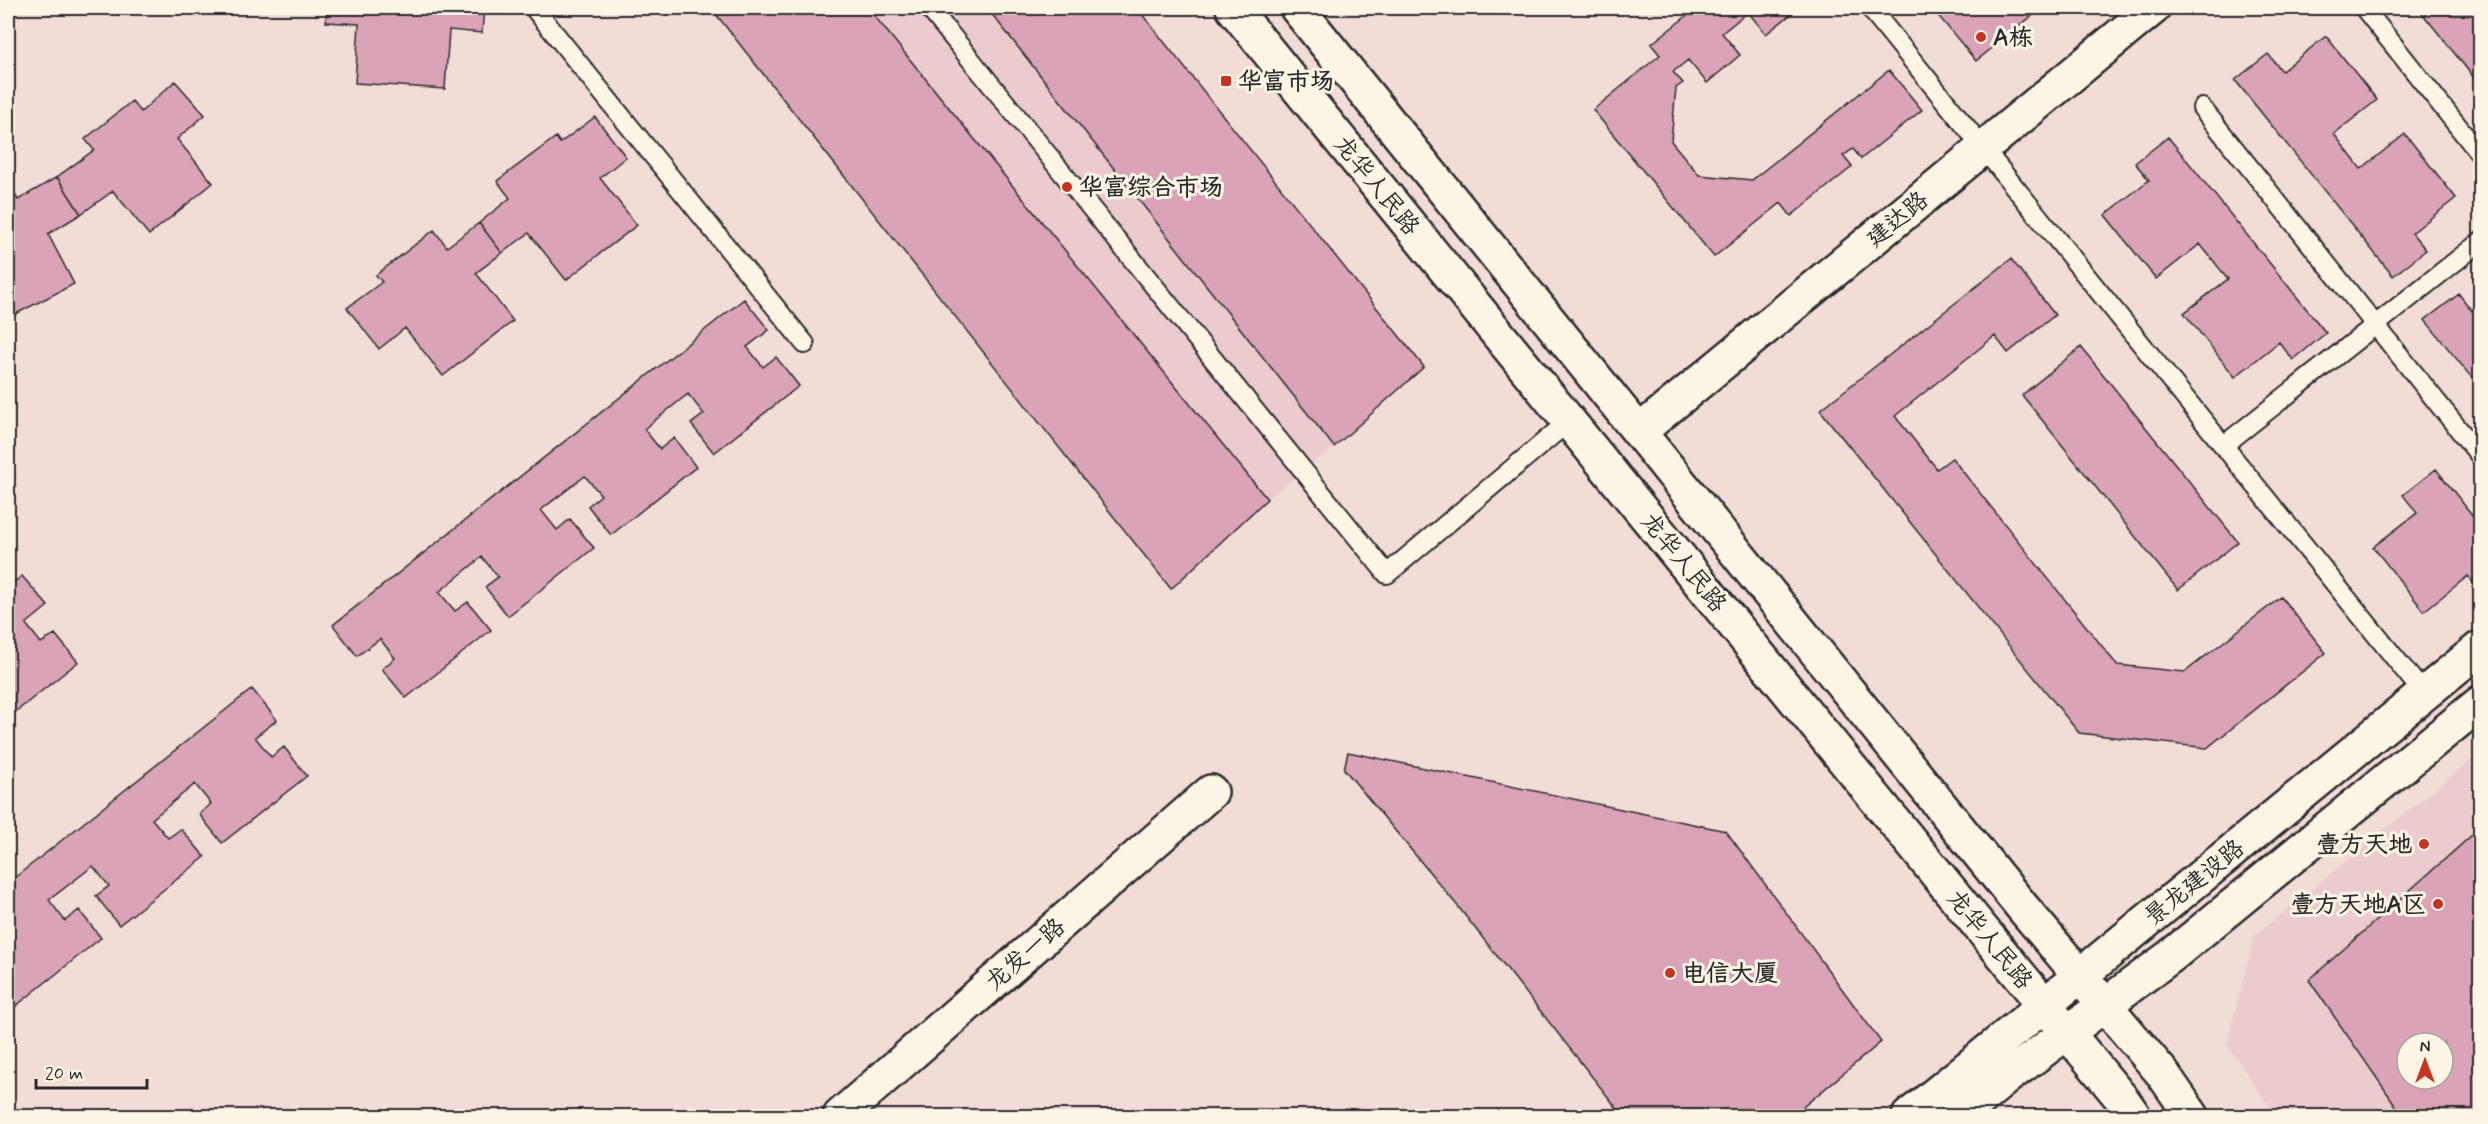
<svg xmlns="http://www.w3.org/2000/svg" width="2488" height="1124" viewBox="0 0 2488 1124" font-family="Mynerve,'LXGW WenKai TC',sans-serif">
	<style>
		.built { fill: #ebcbcd; fill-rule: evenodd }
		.building { fill: #daa3b7; stroke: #2b2b2b; stroke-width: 1.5; fill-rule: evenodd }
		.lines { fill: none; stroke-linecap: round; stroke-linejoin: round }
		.service-casing { stroke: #2b2b2b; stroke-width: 22 }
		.minor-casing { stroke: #2b2b2b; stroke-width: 38 }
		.tertiary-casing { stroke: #2b2b2b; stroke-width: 38 }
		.secondary-casing { stroke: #2b2b2b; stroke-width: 38 }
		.service { stroke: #fcf5e5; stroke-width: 18 }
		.minor { stroke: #fcf5e5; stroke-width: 33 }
		.tertiary { stroke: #fcf5e5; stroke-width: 33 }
		.secondary { stroke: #fcf5e5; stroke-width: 33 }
		.poi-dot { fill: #c8321e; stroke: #fcf5e5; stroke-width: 2 }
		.labels { text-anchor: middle; stroke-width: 6; stroke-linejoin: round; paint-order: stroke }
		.poi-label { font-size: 24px; font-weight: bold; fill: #2b2b2b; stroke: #fcf5e5; text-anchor: start }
		.street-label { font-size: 24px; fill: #2b2b2b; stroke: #fcf5e5 }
	</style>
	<rect width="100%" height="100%" fill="#f2dcd7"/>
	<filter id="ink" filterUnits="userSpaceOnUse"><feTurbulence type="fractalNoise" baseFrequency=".0167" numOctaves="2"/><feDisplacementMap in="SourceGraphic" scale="12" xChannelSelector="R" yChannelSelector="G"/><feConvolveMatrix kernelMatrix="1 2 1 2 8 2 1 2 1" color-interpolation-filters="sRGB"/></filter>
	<g filter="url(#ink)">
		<path class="built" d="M 711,8 L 1137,8 L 1424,367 L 1334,447 L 1267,499 L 1171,589 Z
			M 2480,753 L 2480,1116 L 2276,1116 L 2227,1045 L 2254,936 ZM 2407,1043 L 2443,1043 L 2443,1079 L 2407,1079 Z"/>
		<path class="building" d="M 327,8 L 484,8 L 482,33 L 449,30 L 445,89 L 355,83 L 359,24 L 326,22 Z
			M 711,8 L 868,8 L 1267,499 L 1171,589 Z
			M 987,8 L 1137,8 L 1424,367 L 1334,447 Z
			M 1697,8 L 1799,8 L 1766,34 L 1748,12 L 1722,33 L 1740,55 L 1707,83 L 1688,60 L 1673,72 L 1683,83 L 1676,88 L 1671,141 L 1699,175 L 1752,180 L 1889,70 L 1922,110 L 1861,159 L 1853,149 L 1843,156 L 1852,167 L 1791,216 L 1781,203 L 1714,257 L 1593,110 L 1660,55 L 1651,44 Z
			M 1943,8 L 2042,8 L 1976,61 L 1936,13 Z
			M 2418,8 L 2480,8 L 2476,12 L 2480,17 L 2480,85 Z
			M 2326,36 L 2377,100 L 2334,134 L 2361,169 L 2405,134 L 2456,198 L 2412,233 L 2426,250 L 2393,276 L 2235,80 L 2268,54 L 2282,71 Z
			M 175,81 L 205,115 L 177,139 L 213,183 L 149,235 L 113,191 L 81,214 L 57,177 L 94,150 L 85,139 L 132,101 L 141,112 Z
			M 595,117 L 626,157 L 600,178 L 637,225 L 566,280 L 529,233 L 502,253 L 479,223 L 510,198 L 497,181 L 556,137 L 560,143 Z
			M 2168,137 L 2326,333 L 2293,360 L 2279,342 L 2235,377 L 2184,313 L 2228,279 L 2200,244 L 2156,279 L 2105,215 L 2149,180 L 2135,163 Z
			M 57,177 L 81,214 L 48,234 L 74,284 L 8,318 L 8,190 L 12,188 L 18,200 Z
			M 479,223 L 502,253 L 476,273 L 513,321 L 443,376 L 405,328 L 379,349 L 347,308 L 382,282 L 376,275 L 434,230 L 447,247 Z
			M 2011,259 L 2055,315 L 2008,353 L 1995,336 L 1895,416 L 1937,469 L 1952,458 L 2117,665 L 2185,672 L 2281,597 L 2326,653 L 2207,748 L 2079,733 L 1820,410 Z
			M 2459,294 L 2472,311 L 2480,305 L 2480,388 L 2425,320 Z
			M 744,299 L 769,330 L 747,347 L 763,367 L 776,357 L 799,386 L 714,453 L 691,424 L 704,414 L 688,394 L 644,429 L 660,449 L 674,438 L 696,467 L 611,535 L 588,506 L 601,495 L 585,476 L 541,510 L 557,530 L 570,519 L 594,548 L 508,616 L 485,587 L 498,577 L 482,557 L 439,592 L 455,611 L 468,602 L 491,630 L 406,698 L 382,669 L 395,658 L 380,639 L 357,656 L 333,625 Z
			M 2081,347 L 2238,542 L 2178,590 L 2022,395 Z
			M 2436,469 L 2480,525 L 2480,592 L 2468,576 L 2424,611 L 2373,547 L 2417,513 L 2403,495 Z
			M 22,576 L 48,606 L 26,624 L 41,643 L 55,634 L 78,662 L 8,718 L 8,587 Z
			M 252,689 L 277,720 L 255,737 L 271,757 L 284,747 L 307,776 L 222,843 L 199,814 L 211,804 L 195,784 L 152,819 L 168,838 L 181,829 L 205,857 L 119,925 L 96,896 L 109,886 L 93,866 L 49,900 L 65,921 L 79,910 L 101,938 L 16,1006 L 8,996 L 8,883 Z
			M 1348,752 L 1726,831 L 1881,1042 L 1792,1116 L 1623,1116 L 1456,904 L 1344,769 Z
			M 2480,828 L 2480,1116 L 2403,1116 L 2309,980 ZM 2407,1043 L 2443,1043 L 2443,1079 L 2407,1079 Z"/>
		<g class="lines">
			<defs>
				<path id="service" d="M 534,8 L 805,344
					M 929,8 L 1387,574 L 1569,421
					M 1870,8 L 2424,694
					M 2364,8 L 2480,154
					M 2202,108 L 2480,456
					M 2224,445 L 2480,242"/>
				<path id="minor" d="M 840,1116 L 1211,792"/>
				<path id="tertiary" d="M 1640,431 L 2153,8"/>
				<path id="secondary" d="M 1233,8 L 1980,927 L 2122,1099 L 2134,1116
					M 1297,8 L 2023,908 L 2163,1074 L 2192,1116
					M 1909,1116 L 2480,648
					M 1960,1116 L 2007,1077 L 2171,956 L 2480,703"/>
			</defs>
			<use href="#service" class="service-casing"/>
			<use href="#minor" class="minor-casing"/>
			<use href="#tertiary" class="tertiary-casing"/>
			<use href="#secondary" class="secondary-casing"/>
			<use href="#service" class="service"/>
			<use href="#minor" class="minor"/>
			<use href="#tertiary" class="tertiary"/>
			<use href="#secondary" class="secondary"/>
		</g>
	</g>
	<g class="poi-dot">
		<circle cx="1981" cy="37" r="6"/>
		<rect x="1220" y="75" width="12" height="12" rx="3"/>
		<circle cx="1067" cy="187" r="6"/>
		<circle cx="2424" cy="844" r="6"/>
		<circle cx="2438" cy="904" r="6"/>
		<circle cx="1670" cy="973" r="6"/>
	</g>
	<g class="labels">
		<g class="poi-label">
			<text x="1993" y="45">A栋</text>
			<text x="1238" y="89">华富市场</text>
			<text x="1079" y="195">华富综合市场</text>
			<text x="2412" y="852" text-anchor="end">壹方天地</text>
			<text x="2426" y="912" text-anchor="end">壹方天地A区</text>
			<text x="1682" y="981">电信大厦</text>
		</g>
		<g class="street-label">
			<text transform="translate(1377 185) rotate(51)" y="8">龙华人民路</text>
			<text transform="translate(1897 219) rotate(-40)" y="8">建达路</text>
			<text transform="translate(1684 562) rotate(51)" y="8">龙华人民路</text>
			<text transform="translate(2194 882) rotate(-39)" y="8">景龙建设路</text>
			<text transform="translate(1990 939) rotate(51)" y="8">龙华人民路</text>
			<text transform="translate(1025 954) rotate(-41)" y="8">龙发一路</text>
		</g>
	</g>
	<rect width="2488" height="1124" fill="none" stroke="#fcf5e5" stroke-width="30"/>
	<rect x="15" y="15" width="2458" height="1094" fill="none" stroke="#2b2b2b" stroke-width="2" filter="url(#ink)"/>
	<g transform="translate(2425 1061)"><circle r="28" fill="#fcf5e5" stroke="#a8a49b" stroke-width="1.5"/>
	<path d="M0-4.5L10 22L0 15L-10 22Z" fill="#c8321e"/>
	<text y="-9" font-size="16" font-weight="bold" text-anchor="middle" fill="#2b2b2b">N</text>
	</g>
	<path d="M36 1079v9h111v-9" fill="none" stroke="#2b2b2b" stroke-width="3"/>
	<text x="45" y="1079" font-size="18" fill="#2b2b2b" stroke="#fcf5e5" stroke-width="4.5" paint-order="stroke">20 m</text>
</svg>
